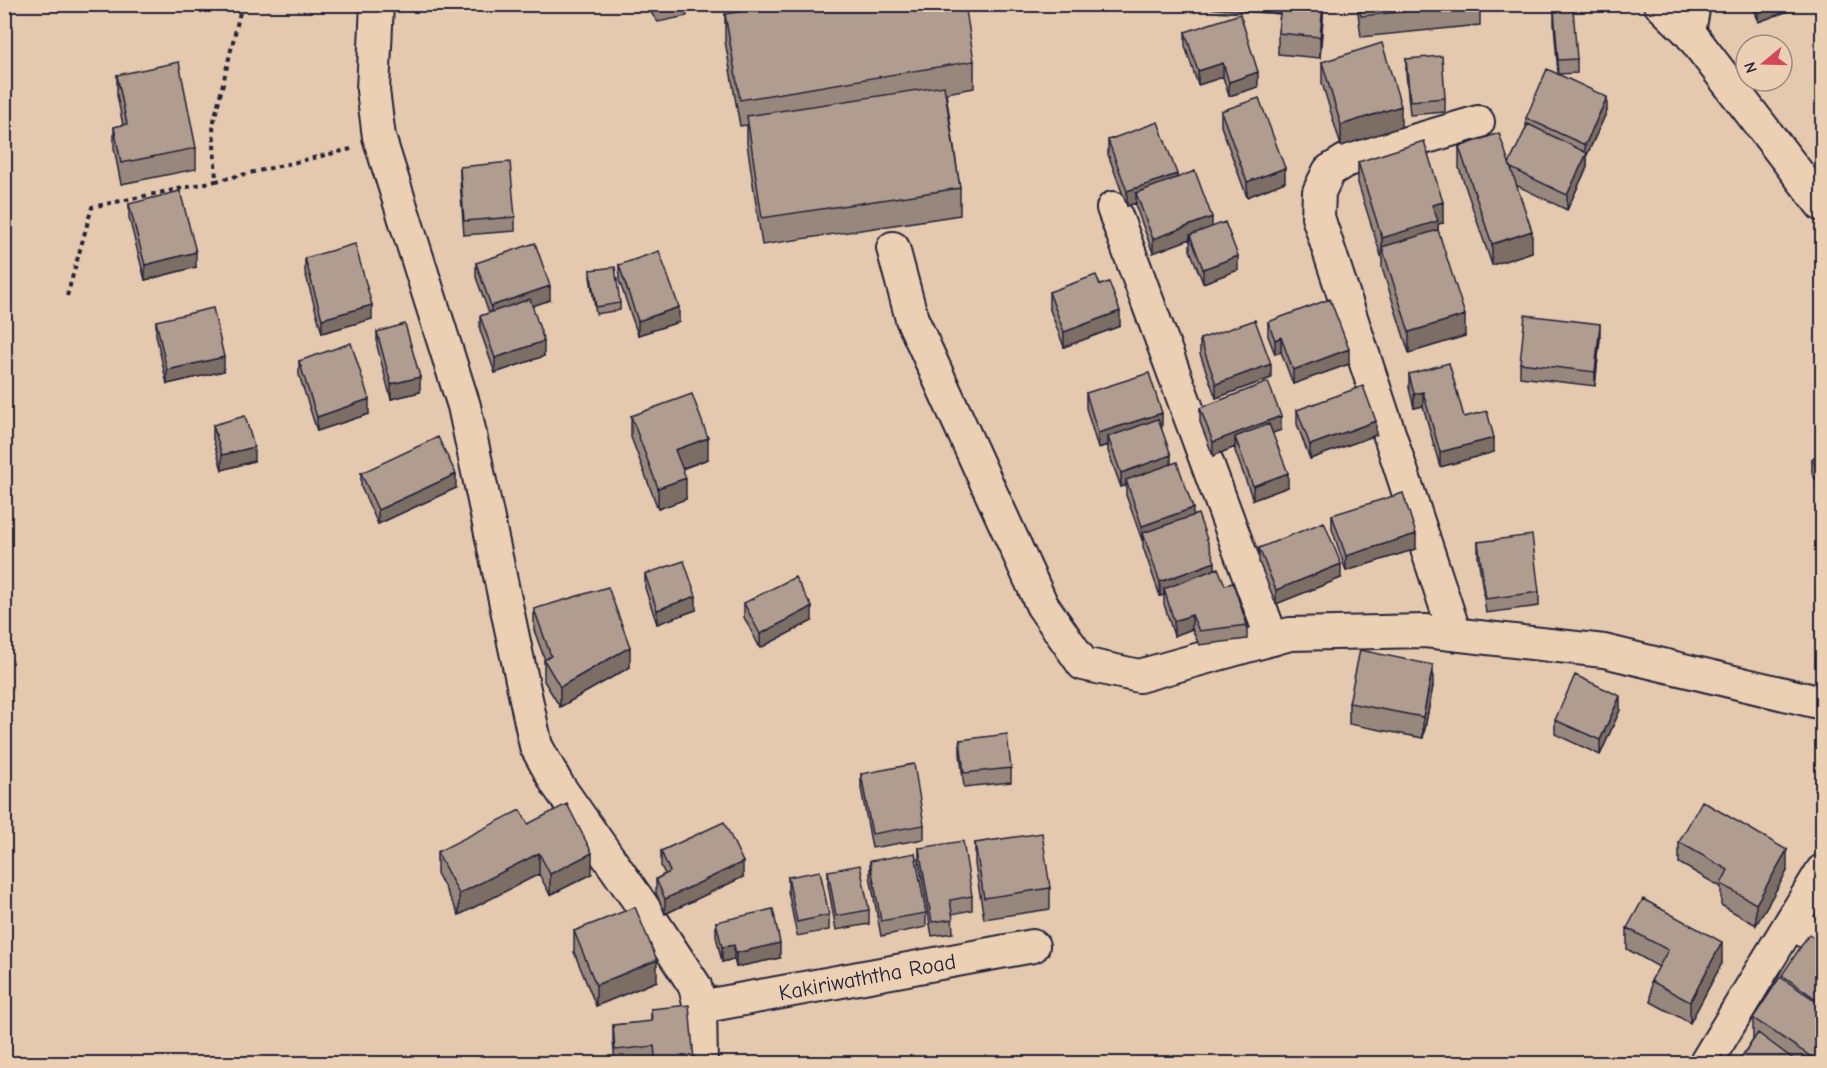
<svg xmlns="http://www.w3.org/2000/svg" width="1827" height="1068" viewBox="0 0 1827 1068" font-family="'Comic Neue',sans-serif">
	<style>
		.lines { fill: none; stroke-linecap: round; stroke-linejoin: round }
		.minor-casing { stroke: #22223b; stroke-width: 36 }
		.path { stroke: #22223b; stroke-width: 4; stroke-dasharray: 4.5 4.5; stroke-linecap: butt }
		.minor { stroke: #ecd0b3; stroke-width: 32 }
		.wall { fill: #98877c; stroke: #22223b; stroke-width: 1.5 }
		.shaded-wall { fill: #7c6e65; stroke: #22223b; stroke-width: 1.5 }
		.building { fill: #b19d90; stroke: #22223b; stroke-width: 1.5 }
		.labels { text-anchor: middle; stroke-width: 4.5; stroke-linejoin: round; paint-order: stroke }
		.street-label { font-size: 22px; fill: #22223b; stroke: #ecd0b3 }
	</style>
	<rect width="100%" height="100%" fill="#e4c9ae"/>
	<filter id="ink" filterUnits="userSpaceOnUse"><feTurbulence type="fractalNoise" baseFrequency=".0167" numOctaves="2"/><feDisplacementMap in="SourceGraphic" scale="12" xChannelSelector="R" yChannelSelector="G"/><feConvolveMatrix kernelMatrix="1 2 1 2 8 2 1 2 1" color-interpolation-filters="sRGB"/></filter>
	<g filter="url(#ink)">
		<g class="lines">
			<defs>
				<g id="minor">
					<path d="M 377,4 L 373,90 L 379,137 L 464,406 L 536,746 L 557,784 L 643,907 L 695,986 L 700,1007 L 701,1064"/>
					<path d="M 1660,4 L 1689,32"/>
					<path d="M 1694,4 L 1689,32 L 1822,205"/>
					<path d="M 1113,208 L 1272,639"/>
					<path d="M 893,248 L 912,319 L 1042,605 L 1083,664 L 1139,676 L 1290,634 L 1425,631 L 1604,651 L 1822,703"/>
					<path d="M 1455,634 L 1318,217 L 1319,192 L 1329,171 L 1345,161 L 1478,122"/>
					<path d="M 1792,921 L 1822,943"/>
					<path id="s1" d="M 700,1007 L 1033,946"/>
					<path d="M 1705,1064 L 1822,871"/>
				</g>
			</defs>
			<use href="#minor" class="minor-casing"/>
			<path class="path" d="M 242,4 L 213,125 L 216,181 L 351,149
				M 67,296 L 92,207 L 216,181"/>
			<use href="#minor" class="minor"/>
		</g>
		<path class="wall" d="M 644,4 L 687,4 L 687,16 L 658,22 Z
			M 1207,4 L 1324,4 L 1320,58 L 1278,54 L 1278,33 L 1280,14 L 1207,8 Z
			M 1357,4 L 1480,4 L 1480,25 L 1361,37 Z
			M 1753,4 L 1808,4 L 1758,22 Z
			M 1554,10 L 1577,59 L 1577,73 L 1558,74 L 1554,24 Z
			M 725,14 L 974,61 L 974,88 L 946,93 L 960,188 L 960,215 L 762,245 L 747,143 L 747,125 L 740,126 L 725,41 Z
			M 1185,32 L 1258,87 L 1229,96 L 1223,77 L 1198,85 L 1185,46 Z
			M 1406,59 L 1445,98 L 1445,112 L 1410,115 L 1406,73 Z
			M 1322,62 L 1401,127 L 1341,146 L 1322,83 Z
			M 117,75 L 196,148 L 196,169 L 121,184 L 114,148 L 114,127 L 123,125 L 117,95 Z
			M 1221,111 L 1285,182 L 1247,197 L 1221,126 Z
			M 1607,111 L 1587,155 L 1587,167 L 1567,210 L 1516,185 L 1532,252 L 1492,265 L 1459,168 L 1459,147 L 1509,164 L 1526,129 L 1526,118 Z
			M 1108,140 L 1177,178 L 1212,227 L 1238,270 L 1203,283 L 1190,250 L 1190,239 L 1153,253 L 1136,207 L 1136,203 L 1127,206 L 1108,154 Z
			M 1358,162 L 1443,223 L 1438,224 L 1438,230 L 1465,336 L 1409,353 L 1382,268 L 1382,259 L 1358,183 Z
			M 460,167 L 515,217 L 515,231 L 464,235 L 460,181 Z
			M 129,204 L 196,267 L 145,280 L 129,218 Z
			M 305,258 L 372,319 L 322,333 L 305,272 Z
			M 476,263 L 550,300 L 532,306 L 544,356 L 495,373 L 480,330 L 480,316 L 489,313 L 476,277 Z
			M 619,265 L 679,322 L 638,335 L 619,280 Z
			M 590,270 L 620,303 L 620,310 L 596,314 L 590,277 Z
			M 1100,285 L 1120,326 L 1064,347 L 1049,307 L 1049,292 Z
			M 156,321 L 224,371 L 167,384 L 156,335 Z
			M 1268,322 L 1349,364 L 1293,384 L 1281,352 L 1275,354 L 1268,336 Z
			M 377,332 L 420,392 L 391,399 L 377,346 Z
			M 1600,338 L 1595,386 L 1520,377 L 1520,363 Z
			M 1200,339 L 1271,378 L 1216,398 L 1200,354 Z
			M 299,361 L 369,414 L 317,431 L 299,375 Z
			M 1409,374 L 1494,452 L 1440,467 L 1423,406 L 1414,408 L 1409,388 Z
			M 1086,393 L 1162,427 L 1161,427 L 1171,465 L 1215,569 L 1247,625 L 1247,639 L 1199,645 L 1192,629 L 1174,636 L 1164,604 L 1164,595 L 1160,596 L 1143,547 L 1143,539 L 1142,540 L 1126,495 L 1126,485 L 1121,487 L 1108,451 L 1108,445 L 1098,448 L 1086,408 Z
			M 1200,408 L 1281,430 L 1272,433 L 1288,487 L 1253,500 L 1235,451 L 1235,447 L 1213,456 L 1200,422 Z
			M 1297,410 L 1376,435 L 1310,459 L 1297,424 Z
			M 631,416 L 708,459 L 682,469 L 686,499 L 658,509 L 631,437 Z
			M 213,425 L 254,461 L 222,470 L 213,439 Z
			M 1822,452 L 1822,491 L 1812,473 L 1812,459 Z
			M 361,473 L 456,488 L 378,524 L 361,487 Z
			M 1332,515 L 1416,549 L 1346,571 L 1332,529 Z
			M 1478,542 L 1539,592 L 1539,606 L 1486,613 L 1478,556 Z
			M 1259,548 L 1341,578 L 1276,604 L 1259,562 Z
			M 645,574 L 696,610 L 657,624 L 645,588 Z
			M 744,603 L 812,621 L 760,648 L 744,617 Z
			M 534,609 L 630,667 L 560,707 L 544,681 L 544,660 L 545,660 L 534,630 Z
			M 1433,686 L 1423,738 L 1349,724 L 1349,703 Z
			M 1620,710 L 1600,755 L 1555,734 L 1555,720 Z
			M 960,740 L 1011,768 L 1011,782 L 964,787 L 960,754 Z
			M 861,774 L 924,825 L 924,839 L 872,848 L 861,788 Z
			M 528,824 L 592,874 L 550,895 L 539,874 L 459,915 L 437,873 L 437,852 Z
			M 1679,842 L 1787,871 L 1756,925 L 1721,905 L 1721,887 L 1679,863 Z
			M 975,843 L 1050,888 L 1050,909 L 984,919 L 975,864 Z
			M 919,848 L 972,896 L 972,910 L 952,914 L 953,933 L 932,936 L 919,862 Z
			M 661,851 L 743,877 L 665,914 L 656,893 L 656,879 L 665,874 L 661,866 Z
			M 870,861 L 926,913 L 926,927 L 881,936 L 870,876 Z
			M 828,871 L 869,910 L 869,924 L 836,930 L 828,885 Z
			M 788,877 L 829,915 L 829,930 L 797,936 L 788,891 Z
			M 716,922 L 780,958 L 736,967 L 734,959 L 722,962 L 716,936 Z
			M 1627,928 L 1722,963 L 1690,1023 L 1651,1002 L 1651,981 L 1659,967 L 1627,949 Z
			M 574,931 L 657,981 L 596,1006 L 574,952 Z
			M 1822,943 L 1822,1064 L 1737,1064 L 1753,1039 L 1753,1018 L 1782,978 L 1782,975 Z
			M 651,1009 L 694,1060 L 694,1064 L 654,1064 L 654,1060 L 615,1064 L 613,1040 L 613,1025 L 651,1022 Z"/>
		<path class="shaded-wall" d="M 1323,4 L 1324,4 L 1320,58 L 1320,37 Z
			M 1766,4 L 1808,4 L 1758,22 L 1758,7 Z
			M 1223,63 L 1223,77 L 1198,85 L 1198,71 Z
			M 1258,72 L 1258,87 L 1229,96 L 1229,82 Z
			M 1607,97 L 1607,111 L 1587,155 L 1587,167 L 1567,210 L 1567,195 L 1585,157 L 1585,145 Z
			M 1401,106 L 1401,127 L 1341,146 L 1341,125 Z
			M 1285,168 L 1285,182 L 1247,197 L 1247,182 Z
			M 1177,174 L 1177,188 L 1136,193 L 1136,203 L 1127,206 L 1127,191 Z
			M 1443,202 L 1443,223 L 1438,224 L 1438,241 L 1382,247 L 1382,259 L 1382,238 L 1432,205 Z
			M 1212,217 L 1212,231 L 1190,235 L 1190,239 L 1153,253 L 1153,239 Z
			M 1532,231 L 1532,252 L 1492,265 L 1492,244 Z
			M 196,252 L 196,267 L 145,280 L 145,265 Z
			M 1238,256 L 1238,270 L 1203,283 L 1203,269 Z
			M 550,286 L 550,300 L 491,320 L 491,306 Z
			M 372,305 L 372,319 L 322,333 L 322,319 Z
			M 679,307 L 679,322 L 638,335 L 638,321 Z
			M 1120,311 L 1120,326 L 1064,347 L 1064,332 Z
			M 1465,315 L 1465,336 L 1409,353 L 1409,332 Z
			M 1600,324 L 1600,338 L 1595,386 L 1595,372 Z
			M 1281,337 L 1281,352 L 1275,354 L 1275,340 Z
			M 544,341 L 544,356 L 495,373 L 495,358 Z
			M 1349,349 L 1349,364 L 1293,384 L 1293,370 Z
			M 224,357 L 224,371 L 167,384 L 167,370 Z
			M 1271,364 L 1271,378 L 1216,398 L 1216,384 Z
			M 420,377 L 420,392 L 391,399 L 391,384 Z
			M 1423,392 L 1423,406 L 1414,408 L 1414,394 Z
			M 369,399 L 369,414 L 317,431 L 317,417 Z
			M 1162,413 L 1162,427 L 1111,444 L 1108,437 L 1108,445 L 1098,448 L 1098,433 Z
			M 1281,416 L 1281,430 L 1238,446 L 1235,437 L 1235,447 L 1213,456 L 1213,442 Z
			M 1376,421 L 1376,435 L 1310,459 L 1310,445 Z
			M 708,438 L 708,459 L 675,471 L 675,450 Z
			M 1494,438 L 1494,452 L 1440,467 L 1440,452 Z
			M 254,447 L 254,461 L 222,470 L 222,455 Z
			M 1171,455 L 1171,469 L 1126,480 L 1126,485 L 1121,487 L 1121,473 Z
			M 1288,473 L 1288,487 L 1253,500 L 1253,486 Z
			M 456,474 L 456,488 L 378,524 L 378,510 Z
			M 686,478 L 686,499 L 658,509 L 658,488 Z
			M 1193,508 L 1193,522 L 1143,533 L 1143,539 L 1142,540 L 1142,526 Z
			M 1416,534 L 1416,549 L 1346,571 L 1346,556 Z
			M 1215,562 L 1215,577 L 1164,589 L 1164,595 L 1160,596 L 1160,582 Z
			M 1341,564 L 1341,578 L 1276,604 L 1276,590 Z
			M 696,596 L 696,610 L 657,624 L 657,610 Z
			M 812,607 L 812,621 L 760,648 L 760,634 Z
			M 1192,615 L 1192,629 L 1174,636 L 1174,621 Z
			M 630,647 L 630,667 L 560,707 L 560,687 Z
			M 1433,665 L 1433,686 L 1423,738 L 1423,717 Z
			M 1620,696 L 1620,710 L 1600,755 L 1600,740 Z
			M 1787,850 L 1787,871 L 1756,925 L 1756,904 Z
			M 539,853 L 539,874 L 459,915 L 459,894 Z
			M 592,853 L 592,874 L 550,895 L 550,874 Z
			M 743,862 L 743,877 L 665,914 L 665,899 Z
			M 1722,942 L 1722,963 L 1690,1023 L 1690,1002 Z
			M 780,943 L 780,958 L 736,967 L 736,953 Z
			M 734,945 L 734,959 L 722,962 L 722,947 Z
			M 657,960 L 657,981 L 596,1006 L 596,985 Z
			M 1822,1051 L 1822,1064 L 1816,1064 L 1816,1060 Z"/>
		<path class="building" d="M 656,4 L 673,4 L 658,7 Z
			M 787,4 L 965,4 L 974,61 L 740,100 L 725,14 Z
			M 1281,4 L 1323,4 L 1320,37 L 1278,33 Z
			M 1359,4 L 1480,4 L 1361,16 Z
			M 1757,4 L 1766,4 L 1758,7 Z
			M 1573,9 L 1577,59 L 1558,60 L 1554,10 Z
			M 1240,14 L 1258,72 L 1229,82 L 1223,63 L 1198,71 L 1185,32 Z
			M 1382,43 L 1401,106 L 1341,125 L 1322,62 Z
			M 1442,56 L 1445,98 L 1410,101 L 1406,59 Z
			M 179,62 L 196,148 L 121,163 L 114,127 L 127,124 L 117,75 Z
			M 1547,69 L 1607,97 L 1585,145 L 1526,118 Z
			M 944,86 L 960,188 L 762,218 L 747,116 Z
			M 1259,98 L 1285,168 L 1247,182 L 1221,111 Z
			M 1158,122 L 1177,174 L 1127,191 L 1108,140 Z
			M 1528,124 L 1587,153 L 1567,195 L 1511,168 L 1509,164 Z
			M 1499,133 L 1532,231 L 1492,244 L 1459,147 Z
			M 1424,141 L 1443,202 L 1432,205 L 1438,221 L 1382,238 L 1358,162 Z
			M 510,162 L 515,217 L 464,221 L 460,167 Z
			M 1195,171 L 1212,217 L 1153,239 L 1136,193 Z
			M 180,191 L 196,252 L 145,265 L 129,204 Z
			M 1225,222 L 1238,256 L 1203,269 L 1190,235 Z
			M 1438,230 L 1465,315 L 1409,332 L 1382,247 Z
			M 535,243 L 550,286 L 491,306 L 476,263 Z
			M 355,244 L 372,305 L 322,319 L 305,258 Z
			M 659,251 L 679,307 L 638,321 L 619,265 Z
			M 615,267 L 620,303 L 596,307 L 590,270 Z
			M 1096,275 L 1100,285 L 1109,282 L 1120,311 L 1064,332 L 1049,292 Z
			M 530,299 L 544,341 L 495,358 L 480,316 Z
			M 1330,299 L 1349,349 L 1293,370 L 1281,337 L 1275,340 L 1268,322 Z
			M 213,308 L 224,357 L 167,370 L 156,321 Z
			M 1525,315 L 1600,324 L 1595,372 L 1520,363 Z
			M 1255,320 L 1271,364 L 1216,384 L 1200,339 Z
			M 405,324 L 420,377 L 391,384 L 377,332 Z
			M 351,343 L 369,399 L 317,417 L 299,361 Z
			M 1449,363 L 1464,417 L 1487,411 L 1494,438 L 1440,452 L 1423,392 L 1414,394 L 1409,374 Z
			M 1149,373 L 1162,413 L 1098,433 L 1086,393 Z
			M 1268,382 L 1281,416 L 1213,442 L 1200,408 Z
			M 1363,386 L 1376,421 L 1310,445 L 1297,410 Z
			M 692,394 L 708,438 L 675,450 L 686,478 L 658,488 L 631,416 Z
			M 245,416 L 254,447 L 222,455 L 213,425 Z
			M 1158,419 L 1171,455 L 1121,473 L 1108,437 Z
			M 1269,424 L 1288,473 L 1253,486 L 1235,437 Z
			M 438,437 L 456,474 L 378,510 L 361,473 Z
			M 1822,452 L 1822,477 L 1812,459 Z
			M 1177,462 L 1193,508 L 1142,526 L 1126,480 Z
			M 1403,493 L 1416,534 L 1346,556 L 1332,515 Z
			M 1198,514 L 1215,562 L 1160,582 L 1143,533 Z
			M 1324,522 L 1341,564 L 1276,590 L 1259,548 Z
			M 1532,535 L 1539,592 L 1486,599 L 1478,542 Z
			M 684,561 L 696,596 L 657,610 L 645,574 Z
			M 1218,568 L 1225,585 L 1233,583 L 1247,625 L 1199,631 L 1192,615 L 1174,621 L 1164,589 Z
			M 795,577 L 812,607 L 760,634 L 744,603 Z
			M 608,587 L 630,647 L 560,687 L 544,660 L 551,656 L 534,609 Z
			M 1360,650 L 1433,665 L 1423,717 L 1349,703 Z
			M 1575,675 L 1620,696 L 1600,740 L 1555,720 Z
			M 1007,734 L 1011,768 L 964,773 L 960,740 Z
			M 914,764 L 924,825 L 872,834 L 861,774 Z
			M 1702,801 L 1787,850 L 1756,904 L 1721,884 L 1728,870 L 1679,842 Z
			M 567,804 L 592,853 L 550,874 L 539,853 L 459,894 L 437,852 L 520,810 L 528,824 Z
			M 724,822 L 743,862 L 665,899 L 656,879 L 670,872 L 661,851 Z
			M 1042,833 L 1050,888 L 984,898 L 975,843 Z
			M 963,841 L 972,896 L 950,900 L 953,919 L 932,922 L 919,848 Z
			M 915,853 L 926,913 L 881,921 L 870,861 Z
			M 860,865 L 869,910 L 836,916 L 828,871 Z
			M 820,871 L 829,915 L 797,922 L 788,877 Z
			M 1643,899 L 1722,942 L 1690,1002 L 1651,981 L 1668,950 L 1627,928 Z
			M 635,907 L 657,960 L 596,985 L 574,931 Z
			M 773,909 L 780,943 L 736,953 L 734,945 L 722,947 L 716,922 Z
			M 1809,934 L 1822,943 L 1822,1003 L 1782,975 Z
			M 1780,977 L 1822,1005 L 1822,1051 L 1816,1060 L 1753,1018 Z
			M 689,1005 L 694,1060 L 656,1064 L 654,1046 L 615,1050 L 613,1025 L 652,1021 L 651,1009 Z
			M 1758,1033 L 1800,1064 L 1737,1064 Z
			M 1722,1056 L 1731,1064 L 1717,1064 Z"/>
	</g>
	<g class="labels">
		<g class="street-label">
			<text dy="8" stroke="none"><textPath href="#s1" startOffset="170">Kakiriwaththa Road</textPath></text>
		</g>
	</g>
	<rect width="1827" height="1068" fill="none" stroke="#ecd0b3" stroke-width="24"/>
	<rect x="12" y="12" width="1803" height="1044" fill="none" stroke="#22223b" stroke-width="2" filter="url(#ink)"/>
	<g transform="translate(1764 63) rotate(251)"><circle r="28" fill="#ecd0b3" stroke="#9b8a83" stroke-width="1.5"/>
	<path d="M0-4.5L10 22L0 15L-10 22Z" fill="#d1495b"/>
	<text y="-9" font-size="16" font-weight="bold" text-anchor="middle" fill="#22223b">N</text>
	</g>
</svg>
